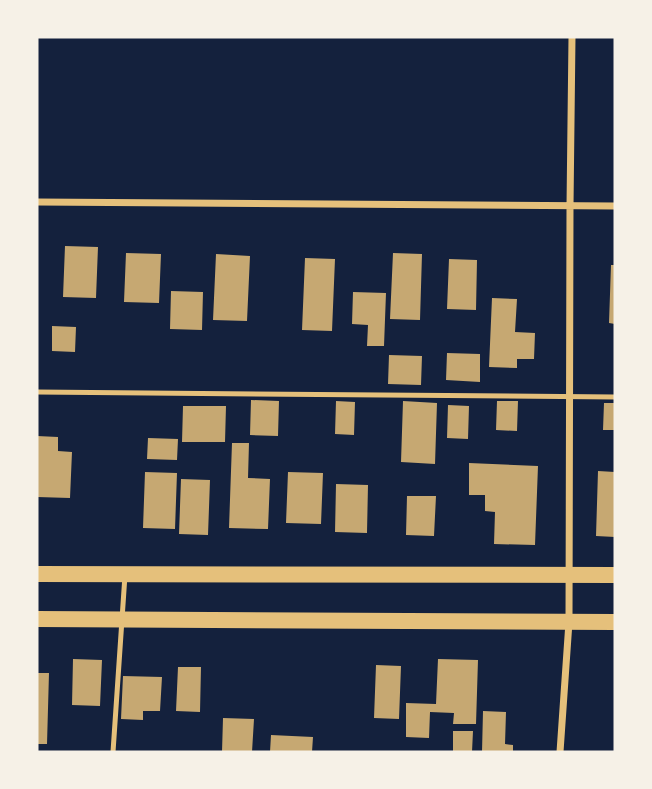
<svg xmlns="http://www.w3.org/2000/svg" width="652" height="789" viewBox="0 0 652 789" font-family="'Fira Sans',sans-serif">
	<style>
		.building { fill: #c6a872 }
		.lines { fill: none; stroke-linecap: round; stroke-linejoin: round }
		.service { stroke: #e5c07b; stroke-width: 5 }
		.minor { stroke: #e5c07b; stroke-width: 7 }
		.primary { stroke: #e5c07b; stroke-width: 16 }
	</style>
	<rect width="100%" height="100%" fill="#14213d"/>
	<path class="building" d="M 65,246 L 98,247 L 96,298 L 63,297 Z
		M 126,253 L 161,254 L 159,303 L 124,302 Z
		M 393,253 L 422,254 L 420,320 L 390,319 Z
		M 216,254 L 250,256 L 247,321 L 213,320 Z
		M 305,258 L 335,259 L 332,331 L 302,330 Z
		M 449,259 L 477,260 L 476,310 L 447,309 Z
		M 611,265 L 615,265 L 615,324 L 609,323 Z
		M 171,291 L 203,292 L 202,330 L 170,329 Z
		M 353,292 L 386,293 L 384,346 L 367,346 L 368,325 L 352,324 Z
		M 492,298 L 517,299 L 515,332 L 535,333 L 534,359 L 517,359 L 517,368 L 489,367 Z
		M 52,326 L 76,327 L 75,352 L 52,351 Z
		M 447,353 L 480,354 L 480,382 L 446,380 Z
		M 389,355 L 422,356 L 421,385 L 388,384 Z
		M 251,400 L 279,401 L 278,436 L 250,435 Z
		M 336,401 L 355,402 L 354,435 L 335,434 Z
		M 403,401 L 437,403 L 435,464 L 401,462 Z
		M 497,401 L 518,401 L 517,431 L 496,430 Z
		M 604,403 L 615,403 L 615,430 L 603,430 Z
		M 448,405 L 469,406 L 468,439 L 447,438 Z
		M 183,406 L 226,406 L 225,442 L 182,442 Z
		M 37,436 L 58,437 L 58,451 L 72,452 L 70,498 L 37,497 Z
		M 148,438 L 178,439 L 177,460 L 147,459 Z
		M 232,443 L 249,443 L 248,478 L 270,479 L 268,529 L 229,528 Z
		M 469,463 L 538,466 L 535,545 L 494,544 L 495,512 L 485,511 L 485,495 L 469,495 Z
		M 598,471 L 615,472 L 615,537 L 596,536 Z
		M 145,472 L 177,473 L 175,529 L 143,528 Z
		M 288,472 L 323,473 L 321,524 L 286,523 Z
		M 181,479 L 210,480 L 208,535 L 179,534 Z
		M 336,484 L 368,485 L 367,533 L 335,532 Z
		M 407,496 L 436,496 L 434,536 L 406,535 Z
		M 73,659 L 102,660 L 100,706 L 72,705 Z
		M 438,659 L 478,660 L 476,724 L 453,724 L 454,713 L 430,712 L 429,738 L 406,737 L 406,703 L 436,704 Z
		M 376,665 L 401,666 L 399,719 L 374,718 Z
		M 178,667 L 201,667 L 200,712 L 176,711 Z
		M 37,673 L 49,673 L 47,744 L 37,744 Z
		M 123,676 L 162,677 L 160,711 L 143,711 L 143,720 L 121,719 Z
		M 483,711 L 506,712 L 505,744 L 513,745 L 513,752 L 482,752 Z
		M 223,718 L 254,719 L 252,752 L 222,752 Z
		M 453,731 L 473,731 L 472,752 L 453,752 Z
		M 271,735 L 313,737 L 312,752 L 270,752 Z"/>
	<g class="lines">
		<path class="service" d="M 37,392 L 615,397
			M 113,752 L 125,575"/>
		<path class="minor" d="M 37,202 L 615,206
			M 560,752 L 569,622 L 570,206 L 572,37"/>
		<path class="primary" d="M 37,574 L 615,575
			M 37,619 L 615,622"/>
	</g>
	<rect width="652" height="789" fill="none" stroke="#f6f1e7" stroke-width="77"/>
</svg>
